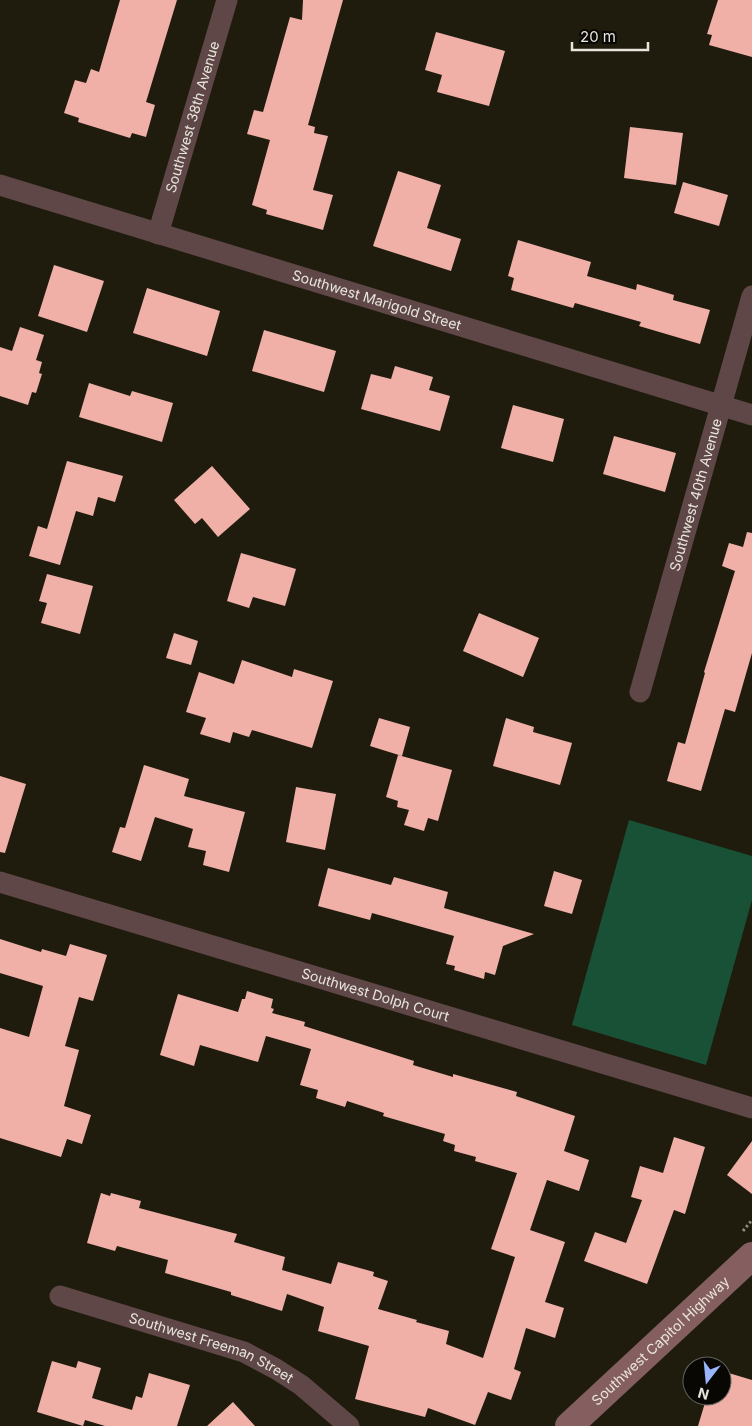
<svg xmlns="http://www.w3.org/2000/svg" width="752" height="1426" viewBox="0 0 752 1426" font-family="Inter,sans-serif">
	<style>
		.forest { fill: #185136 }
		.building { fill: #f0b0a8 }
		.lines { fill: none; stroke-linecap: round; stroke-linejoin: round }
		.path { stroke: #8d8a7f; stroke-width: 3; stroke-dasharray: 2.5 2.5; stroke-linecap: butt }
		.street { stroke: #5f4747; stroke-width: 21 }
		.secondary { stroke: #855e5f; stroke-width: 28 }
		.labels { text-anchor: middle; stroke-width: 5; stroke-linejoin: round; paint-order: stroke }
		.street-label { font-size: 14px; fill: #e7e5dc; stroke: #080703 }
	</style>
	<rect width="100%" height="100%" fill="#1f1c0e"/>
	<path class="forest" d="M 629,820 L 752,856 L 752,900 L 706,1065 L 572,1025 Z"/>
	<path class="building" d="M 120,0 L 177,0 L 146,102 L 155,105 L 146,137 L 132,133 L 130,138 L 78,122 L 79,118 L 64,113 L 75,80 L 86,83 L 91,69 L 99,72 Z
		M 303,0 L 343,0 L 308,125 L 315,127 L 314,133 L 328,136 L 313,190 L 333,195 L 323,230 L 266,214 L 267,210 L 252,205 L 270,140 L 247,134 L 254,110 L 263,112 L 290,17 L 302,20 Z
		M 718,0 L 752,0 L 752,57 L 709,45 L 712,35 L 707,34 Z
		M 436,32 L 505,51 L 489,106 L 437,92 L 442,75 L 425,70 Z
		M 630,127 L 683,133 L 676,185 L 624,178 Z
		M 398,171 L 441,185 L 427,228 L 461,239 L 451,271 L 373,246 Z
		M 683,182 L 728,195 L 719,226 L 674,213 Z
		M 518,240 L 591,262 L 587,276 L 636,290 L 637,284 L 674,295 L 673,300 L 710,310 L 700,344 L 639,326 L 641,322 L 575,303 L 573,308 L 511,290 L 514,278 L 508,276 Z
		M 54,265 L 104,281 L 87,332 L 38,316 Z
		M 147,288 L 220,311 L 207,356 L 133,333 Z
		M 20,327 L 44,335 L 36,360 L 42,362 L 39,373 L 42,374 L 36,393 L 32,392 L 28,405 L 0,396 L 0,347 L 12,351 Z
		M 264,330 L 336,351 L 324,392 L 252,371 Z
		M 395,366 L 433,377 L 429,390 L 450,396 L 440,431 L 361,409 L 371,374 L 391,379 Z
		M 89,383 L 130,396 L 132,391 L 173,403 L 162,442 L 79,417 Z
		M 513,405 L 564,419 L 553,462 L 501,448 Z
		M 614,436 L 676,453 L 665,492 L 603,474 Z
		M 67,461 L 123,476 L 115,502 L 98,497 L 93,516 L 76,511 L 60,565 L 29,556 L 38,526 L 47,529 Z
		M 212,466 L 250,509 L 218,537 L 202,518 L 195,524 L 174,500 Z
		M 747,532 L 752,533 L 752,653 L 735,712 L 725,709 L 701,791 L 667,781 L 678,742 L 685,744 L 705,673 L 704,672 L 735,571 L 722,566 L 729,543 L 743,547 Z
		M 241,553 L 296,569 L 285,606 L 253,597 L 249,608 L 227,601 Z
		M 47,574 L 93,586 L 80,634 L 41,623 L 47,603 L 39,601 Z
		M 479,613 L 539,638 L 523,677 L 463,651 Z
		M 174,633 L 198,641 L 191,665 L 166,658 Z
		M 242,660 L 292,677 L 294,669 L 333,681 L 312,748 L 252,730 L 249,737 L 233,732 L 230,743 L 200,734 L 206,718 L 186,712 L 199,672 L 234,684 Z
		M 379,718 L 410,727 L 402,756 L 370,746 Z
		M 506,718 L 534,727 L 533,732 L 572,743 L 560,785 L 493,766 Z
		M 398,755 L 452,770 L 438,821 L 428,818 L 424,831 L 404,825 L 409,810 L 397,807 L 398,801 L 386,797 Z
		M 144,765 L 189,779 L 184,796 L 245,812 L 229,872 L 203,865 L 206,851 L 188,847 L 193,829 L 155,817 L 141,861 L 112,852 L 120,827 L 125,828 Z
		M 0,776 L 26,784 L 5,853 L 0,852 Z
		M 296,787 L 336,794 L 325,850 L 286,842 Z
		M 328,868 L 391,885 L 394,877 L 448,892 L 444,908 L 534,934 L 503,946 L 495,975 L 485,972 L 484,979 L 454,970 L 455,966 L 446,964 L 454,936 L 372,913 L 370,920 L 318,906 Z
		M 554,871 L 582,880 L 572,914 L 544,906 Z
		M 0,939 L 41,952 L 42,949 L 66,956 L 70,944 L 107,955 L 93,1001 L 79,997 L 65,1046 L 79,1050 L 64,1106 L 91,1115 L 82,1144 L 67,1139 L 61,1157 L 0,1138 L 0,1028 L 29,1037 L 43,986 L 0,973 Z
		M 247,991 L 273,999 L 271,1008 L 274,1009 L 272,1013 L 305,1022 L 304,1026 L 414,1061 L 413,1065 L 453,1077 L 453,1074 L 517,1092 L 516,1096 L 575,1116 L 564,1151 L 589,1160 L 579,1191 L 547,1180 L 530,1230 L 565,1242 L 545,1302 L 564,1308 L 555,1338 L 526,1328 L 514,1369 L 521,1372 L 511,1400 L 488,1392 L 475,1425 L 428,1408 L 425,1417 L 355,1399 L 369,1346 L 318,1331 L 324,1307 L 287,1294 L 282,1311 L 231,1295 L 231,1292 L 165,1273 L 168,1260 L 117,1246 L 115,1251 L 87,1243 L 101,1193 L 110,1196 L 111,1193 L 141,1201 L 139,1208 L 237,1234 L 234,1242 L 285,1257 L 282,1270 L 331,1284 L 338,1262 L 374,1272 L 373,1276 L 388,1281 L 378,1309 L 417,1320 L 416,1322 L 449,1331 L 446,1344 L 483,1358 L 515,1257 L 491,1249 L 517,1173 L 475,1161 L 476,1157 L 454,1151 L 455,1145 L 443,1141 L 445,1134 L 383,1116 L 384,1113 L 347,1101 L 345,1107 L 316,1098 L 318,1090 L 300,1085 L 311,1049 L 266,1036 L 258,1062 L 200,1045 L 194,1066 L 160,1055 L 178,994 L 238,1012 L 242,999 L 245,999 Z
		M 674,1137 L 705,1147 L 685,1214 L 674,1210 L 647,1284 L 584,1261 L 595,1232 L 626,1243 L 642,1200 L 631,1197 L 640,1166 L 663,1173 Z
		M 752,1141 L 752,1194 L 727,1175 Z
		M 52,1361 L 76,1368 L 78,1361 L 101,1368 L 92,1398 L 132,1410 L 136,1396 L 142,1398 L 149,1373 L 190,1385 L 177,1426 L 105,1426 L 85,1420 L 83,1426 L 37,1412 Z
		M 722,1371 L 752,1380 L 752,1426 L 698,1426 L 707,1396 L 722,1396 Z
		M 233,1402 L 255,1426 L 207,1426 Z"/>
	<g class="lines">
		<path class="path" d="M 743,1231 L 752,1220"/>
		<g class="street">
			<path id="s1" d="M 0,185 L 752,415"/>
			<path id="s2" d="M 158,234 L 227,0"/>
			<path id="s3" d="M 640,692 L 752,296"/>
			<path id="s4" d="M 0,882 L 752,1108"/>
			<path id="s5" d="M 60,1296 L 244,1352 L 276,1369 L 301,1385 L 349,1426"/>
		</g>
		<path class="secondary" id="s6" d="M 569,1426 L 752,1256"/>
	</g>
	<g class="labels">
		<g class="street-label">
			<text dy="5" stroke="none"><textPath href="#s2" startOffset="122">Southwest 38th Avenue</textPath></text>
			<text dy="5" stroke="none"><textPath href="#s1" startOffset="394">Southwest Marigold Street</textPath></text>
			<text dy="5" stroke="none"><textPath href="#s3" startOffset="205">Southwest 40th Avenue</textPath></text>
			<text dy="5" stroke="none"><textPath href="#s4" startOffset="392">Southwest Dolph Court</textPath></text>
			<text dy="5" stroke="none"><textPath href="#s6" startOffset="125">Southwest Capitol Highway</textPath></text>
			<text dy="5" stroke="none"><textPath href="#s5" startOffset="160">Southwest Freeman Street</textPath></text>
		</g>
	</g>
	<g transform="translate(707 1381) rotate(196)"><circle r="24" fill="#080703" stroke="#61605a"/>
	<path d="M0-4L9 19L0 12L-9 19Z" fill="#99b5fd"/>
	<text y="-8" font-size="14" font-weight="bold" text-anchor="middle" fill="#e7e5dc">N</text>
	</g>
	<path d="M572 42v8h76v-8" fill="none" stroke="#e7e5dc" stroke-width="2.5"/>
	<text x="580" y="42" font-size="15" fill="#e7e5dc" stroke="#080703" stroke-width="4" paint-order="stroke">20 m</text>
</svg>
